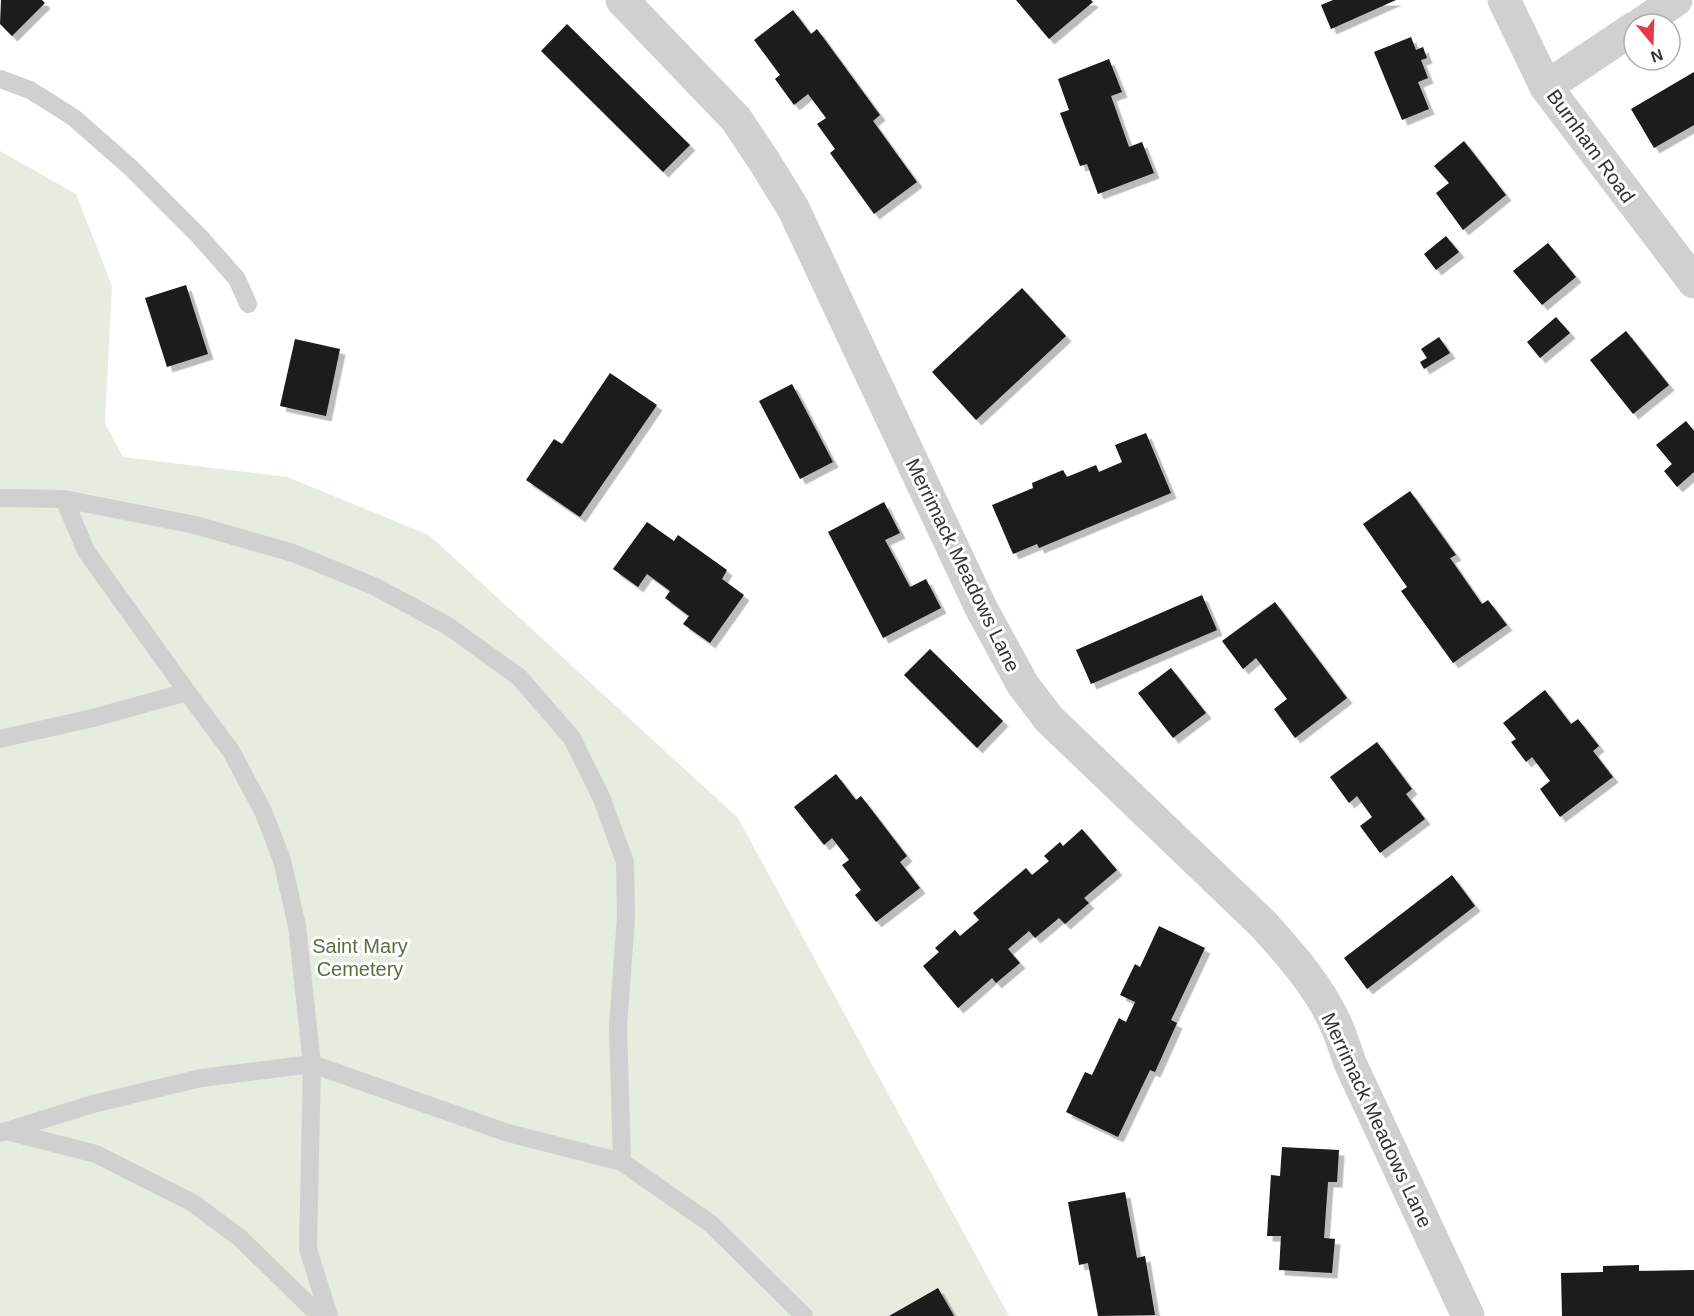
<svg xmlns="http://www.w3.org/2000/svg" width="1694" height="1316" viewBox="0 0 1694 1316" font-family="Arial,sans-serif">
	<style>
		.green { fill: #e6ecdf }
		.building { fill: #1a1a1a; filter: url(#shadow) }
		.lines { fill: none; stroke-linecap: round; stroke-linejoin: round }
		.service { stroke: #d0d0d0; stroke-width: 18 }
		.minor { stroke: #d0d0d0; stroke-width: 33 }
		.labels { text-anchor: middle; stroke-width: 6; stroke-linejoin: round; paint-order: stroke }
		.street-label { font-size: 20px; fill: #333; stroke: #fff }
		.park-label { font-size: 20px; fill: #56703f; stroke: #fff }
	</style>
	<defs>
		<filter id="shadow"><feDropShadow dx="5.5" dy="5.5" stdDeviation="0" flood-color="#0004"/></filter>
	</defs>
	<rect width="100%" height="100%" fill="#fff"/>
	<path class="green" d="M 0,151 L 76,194 L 112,286 L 105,423 L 123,457 L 287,477 L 429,535 L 738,818 L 1009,1316 L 0,1316 Z"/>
	<path class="building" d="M 1,0 L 42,0 L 45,3 L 12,36 L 0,24 Z
		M 1016,0 L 1091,0 L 1093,2 L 1049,39 Z
		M 1333,0 L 1396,0 L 1331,29 L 1321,5 Z
		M 793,10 L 811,34 L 817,29 L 880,115 L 873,121 L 917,182 L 874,214 L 830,153 L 835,149 L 817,124 L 826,118 L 808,94 L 794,105 L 775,79 L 780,75 L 754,40 Z
		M 567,24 L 690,145 L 663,172 L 541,51 Z
		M 1411,37 L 1416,50 L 1423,47 L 1427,58 L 1421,60 L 1428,78 L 1418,82 L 1429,109 L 1402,120 L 1374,52 Z
		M 1109,59 L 1122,92 L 1111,96 L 1129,147 L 1142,142 L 1154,173 L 1098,194 L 1087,164 L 1080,166 L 1060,113 L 1069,110 L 1058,79 Z
		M 1694,72 L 1694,125 L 1654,148 L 1631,109 Z
		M 1464,141 L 1506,195 L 1463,230 L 1436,193 L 1449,183 L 1434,166 Z
		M 1446,236 L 1459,252 L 1436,270 L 1424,254 Z
		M 1548,243 L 1576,277 L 1542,305 L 1513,271 Z
		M 186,285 L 208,354 L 167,367 L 145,298 Z
		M 1022,288 L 1066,336 L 976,420 L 932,372 Z
		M 1556,317 L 1570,333 L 1540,358 L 1527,342 Z
		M 1626,331 L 1669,385 L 1633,414 L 1590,360 Z
		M 1439,337 L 1450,353 L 1424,369 L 1420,362 L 1427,358 L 1421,349 Z
		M 295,339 L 340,349 L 326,416 L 280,406 Z
		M 610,373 L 657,405 L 580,517 L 526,480 L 554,439 L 562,444 Z
		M 792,384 L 833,462 L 800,479 L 759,401 Z
		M 1686,421 L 1694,431 L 1694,472 L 1677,487 L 1664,471 L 1672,464 L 1656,445 Z
		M 1146,433 L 1171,493 L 1039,548 L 1037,544 L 1013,554 L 992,505 L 1033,488 L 1032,483 L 1063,470 L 1067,477 L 1096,465 L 1099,472 L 1122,462 L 1115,445 Z
		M 1410,491 L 1456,555 L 1450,558 L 1482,604 L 1488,600 L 1507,625 L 1453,663 L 1401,591 L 1407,587 L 1363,524 Z
		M 884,502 L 900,533 L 885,540 L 910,587 L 926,579 L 941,608 L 883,638 L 828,532 Z
		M 647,522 L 674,541 L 678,535 L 727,570 L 722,579 L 744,595 L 710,643 L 683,624 L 689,616 L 665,598 L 670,591 L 647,574 L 638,587 L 613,569 Z
		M 1202,595 L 1217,630 L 1091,684 L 1076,650 Z
		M 1275,602 L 1347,698 L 1295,738 L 1274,709 L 1287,699 L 1256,658 L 1243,669 L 1222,641 Z
		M 930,649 L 1003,721 L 977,748 L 904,675 Z
		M 1171,668 L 1206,713 L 1173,738 L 1138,693 Z
		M 1545,690 L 1571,724 L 1578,719 L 1599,746 L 1593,751 L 1613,777 L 1560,817 L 1540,789 L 1550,781 L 1532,757 L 1526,762 L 1511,742 L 1516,739 L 1503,723 Z
		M 1377,742 L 1412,789 L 1406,794 L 1425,819 L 1380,853 L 1360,826 L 1372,817 L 1357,796 L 1349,803 L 1330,777 Z
		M 836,774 L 856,800 L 861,796 L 907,856 L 900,862 L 920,888 L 876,922 L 855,895 L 861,890 L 842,865 L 849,860 L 832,838 L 824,845 L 794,807 Z
		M 1082,829 L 1117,870 L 1084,898 L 1089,903 L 1065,924 L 1059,918 L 1035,938 L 1029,931 L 1008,949 L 1020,963 L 996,983 L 992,978 L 958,1008 L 923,966 L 939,952 L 935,948 L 955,930 L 960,936 L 979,920 L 973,913 L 1026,868 L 1032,875 L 1049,861 L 1044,856 L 1060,842 L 1063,846 Z
		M 1452,875 L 1475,906 L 1367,989 L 1344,958 Z
		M 1159,926 L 1205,948 L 1171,1020 L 1177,1023 L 1155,1072 L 1150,1070 L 1118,1137 L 1066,1112 L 1085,1072 L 1092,1075 L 1119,1018 L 1126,1022 L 1135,1002 L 1120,995 L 1135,964 L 1140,967 Z
		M 1282,1147 L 1339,1150 L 1337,1182 L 1328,1182 L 1324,1238 L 1335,1239 L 1332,1273 L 1279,1270 L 1281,1236 L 1267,1236 L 1271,1175 L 1280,1176 Z
		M 1125,1192 L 1137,1258 L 1145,1256 L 1155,1315 L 1098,1316 L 1088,1263 L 1079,1265 L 1068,1202 Z
		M 1639,1265 L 1639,1271 L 1694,1270 L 1694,1316 L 1562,1316 L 1561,1273 L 1603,1272 L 1603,1266 Z
		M 938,1288 L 954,1316 L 889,1316 Z"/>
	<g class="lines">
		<path class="service" d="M 0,79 L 30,90 L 73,117 L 130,167 L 200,237 L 237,279 L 248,304
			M 0,498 L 64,499 L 195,525 L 293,553 L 374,586 L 448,626 L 519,677 L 572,738 L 602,799 L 625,862 L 626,917 L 618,1026 L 622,1162
			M 187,692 L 231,751 L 263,811 L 282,860 L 297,926 L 312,1064 L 308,1249 L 329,1316
			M 0,739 L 93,718 L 187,692 L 86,551 L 64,499
			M 10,1132 L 96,1154 L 193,1203 L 240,1238 L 320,1316
			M 0,1133 L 93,1104 L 201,1078 L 312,1064 L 508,1133 L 622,1162 L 711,1224 L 804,1316"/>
		<path class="minor" d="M 622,0 L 736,119 L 764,161 L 793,208 L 981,608 L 1023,685 L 1049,719 L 1263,924 C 1291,955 1321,989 1337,1027 C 1342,1039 1346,1051 1350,1063 L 1468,1316
			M 1504,0 L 1546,87 L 1694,282
			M 1641,24 L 1676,0
			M 1546,87 L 1634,28"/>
	</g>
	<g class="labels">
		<g class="street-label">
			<text transform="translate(1591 146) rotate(54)" y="7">Burnham Road</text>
			<text transform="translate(963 565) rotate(64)" y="7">Merrimack Meadows Lane</text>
			<text transform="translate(1377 1120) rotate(65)" y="7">Merrimack Meadows Lane</text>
		</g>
		<g class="park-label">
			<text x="360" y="953">Saint Mary<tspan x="360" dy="23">Cemetery</tspan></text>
		</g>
	</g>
	<g transform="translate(1652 42) rotate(161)"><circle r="28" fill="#ffffff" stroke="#adadad" stroke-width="1.5"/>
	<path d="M0-4.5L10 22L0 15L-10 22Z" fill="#e63946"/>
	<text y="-9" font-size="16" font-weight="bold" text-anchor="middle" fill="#333333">N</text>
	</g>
</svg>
